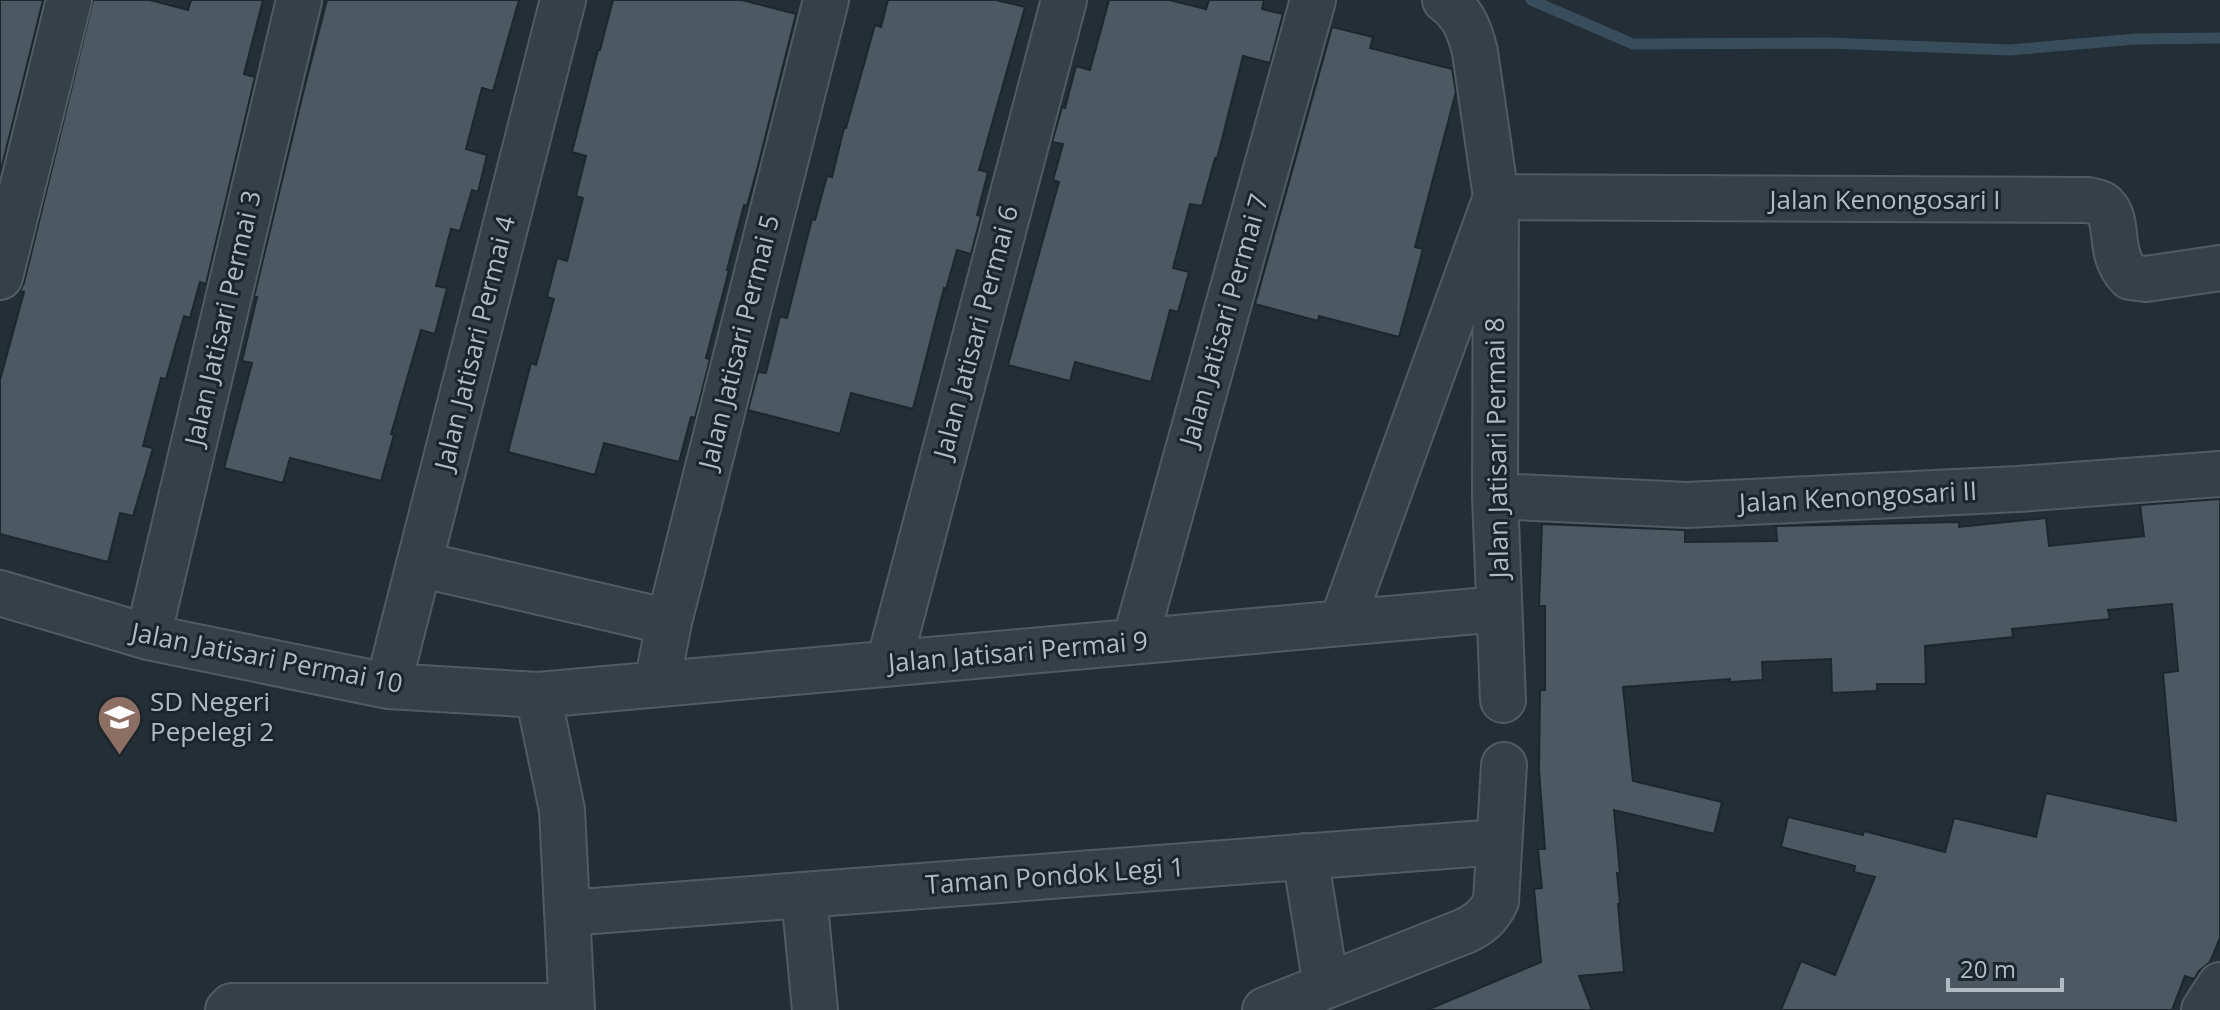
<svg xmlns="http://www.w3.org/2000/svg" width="2220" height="1010" viewBox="0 0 2220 1010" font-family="'Open Sans',sans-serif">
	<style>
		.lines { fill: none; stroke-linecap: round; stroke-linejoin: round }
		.stream { stroke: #384d5c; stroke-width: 11 }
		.building { fill: #4c5962; stroke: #1e272e; stroke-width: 2 }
		.minor-casing { stroke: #515b62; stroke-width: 48 }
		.minor { stroke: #364047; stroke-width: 44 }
		.labels { text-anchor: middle; stroke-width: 6; stroke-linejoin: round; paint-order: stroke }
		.street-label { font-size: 26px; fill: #b1bbc3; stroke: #1c252c }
		.poi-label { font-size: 26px; fill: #b1bbc3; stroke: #1c252c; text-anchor: start }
	</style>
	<rect width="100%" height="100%" fill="#232e36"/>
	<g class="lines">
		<path class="stream" d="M 1531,0 L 1633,44 L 1829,43 L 2010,50 L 2136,39 L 2220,38"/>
	</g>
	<path class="building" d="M 0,0 L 43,0 L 0,174 Z
		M 93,0 L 150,0 L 188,10 L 191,0 L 263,0 L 244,74 L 255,77 L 206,284 L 200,282 L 190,318 L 184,316 L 166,379 L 161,378 L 143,446 L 153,448 L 145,476 L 133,516 L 120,513 L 108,562 L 0,534 L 0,380 L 24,292 L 20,291 L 24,283 Z
		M 327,0 L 519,0 L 493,91 L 482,88 L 466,149 L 487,155 L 478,192 L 472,190 L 460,231 L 451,229 L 436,286 L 447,288 L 435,334 L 421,330 L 391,434 L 394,435 L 381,481 L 290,458 L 283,483 L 224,468 L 252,363 L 242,361 L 257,297 L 254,297 L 304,89 Z
		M 613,0 L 742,0 L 796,14 L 758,166 L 747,206 L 744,205 L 727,270 L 729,270 L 706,358 L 710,359 L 695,418 L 691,417 L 679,462 L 604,443 L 595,475 L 508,452 L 531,363 L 536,365 L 554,299 L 547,297 L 557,258 L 567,261 L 583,198 L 576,196 L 586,156 L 572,152 L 598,50 L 600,50 Z
		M 888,0 L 996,0 L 1025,7 L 979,170 L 988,172 L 977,215 L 981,216 L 971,254 L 957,250 L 946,289 L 944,288 L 913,409 L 851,393 L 840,434 L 748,410 L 758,372 L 766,373 L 780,316 L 787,318 L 812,219 L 815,220 L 827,176 L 832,177 L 844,128 L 846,128 L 875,25 L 881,27 Z
		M 1109,0 L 1169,0 L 1206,9 L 1209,0 L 1264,0 L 1262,9 L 1283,14 L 1270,63 L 1243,56 L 1217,159 L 1215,158 L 1202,206 L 1190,204 L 1173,268 L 1189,272 L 1178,312 L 1170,310 L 1151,382 L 1075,362 L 1070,381 L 1008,365 L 1059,182 L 1053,180 L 1063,144 L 1052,142 L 1062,107 L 1065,108 L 1076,66 L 1090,70 Z
		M 1332,27 L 1373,37 L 1370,48 L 1452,69 L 1456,92 L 1415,247 L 1423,249 L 1399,337 L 1319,316 L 1318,321 L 1255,304 Z
		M 2220,499 L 2220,938 L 2210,962 L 2199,971 L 2194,979 L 2185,976 L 2172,1010 L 1781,1010 L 1801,961 L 1835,975 L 1875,877 L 1854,872 L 1855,866 L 1781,847 L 1788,817 L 1863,835 L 1864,831 L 1945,852 L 1954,818 L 2036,837 L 2046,793 L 2176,821 L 2163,673 L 2178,671 L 2172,604 L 2108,610 L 2110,619 L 2012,629 L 2013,637 L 1925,646 L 1926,684 L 1877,684 L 1877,691 L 1832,693 L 1831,659 L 1762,662 L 1763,680 L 1730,682 L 1730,679 L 1623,687 L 1633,781 L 1722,802 L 1714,834 L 1614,810 L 1620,873 L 1617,873 L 1620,904 L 1618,904 L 1624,972 L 1579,976 L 1592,1010 L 1427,1010 L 1541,962 L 1534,889 L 1542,888 L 1538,849 L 1545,849 L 1539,770 L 1540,690 L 1545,690 L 1545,606 L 1539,606 L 1542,524 L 1685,530 L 1685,542 L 1777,541 L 1776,526 L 1959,522 L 1959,527 L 2046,518 L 2049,546 L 2144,536 L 2140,505 Z"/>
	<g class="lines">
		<defs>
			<path id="minor" d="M 1445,0 C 1464,14 1470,31 1475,52 L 1496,197 L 1495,496 L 1503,700
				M 0,277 L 69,0
				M 1495,496 L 1687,505 L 2018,489 L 2220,474
				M 419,564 L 669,622
				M 0,593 L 148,637 L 388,686 L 538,695 L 1499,609
				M 1342,622 L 1496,197 L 2088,200 C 2095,202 2102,202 2106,208 C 2120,225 2107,253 2130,277 L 2146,279 L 2220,268
				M 148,637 L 299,0
				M 1135,641 L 1313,0
				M 889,663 L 1064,0
				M 657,684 L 669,622 L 826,0
				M 388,686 L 563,0
				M 538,695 L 562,810 L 572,1010
				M 1305,856 L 1326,986
				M 804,895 L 815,1010
				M 567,913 L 1498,842
				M 228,1010 L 232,1006 L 572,1006
				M 1265,1010 L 1465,931 C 1479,924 1489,917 1496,901 L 1504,765
				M 2204,1010 L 2220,985"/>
		</defs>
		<use href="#minor" class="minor-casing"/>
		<use href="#minor" class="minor"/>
	</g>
	<defs>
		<symbol id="school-pin" viewBox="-11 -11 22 30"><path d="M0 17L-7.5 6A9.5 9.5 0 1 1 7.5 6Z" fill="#8d6e63" stroke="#1c252c"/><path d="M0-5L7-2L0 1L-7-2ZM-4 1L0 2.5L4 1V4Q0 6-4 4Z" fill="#fff"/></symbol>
	</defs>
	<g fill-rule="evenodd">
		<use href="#school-pin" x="94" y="692" width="51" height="69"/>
	</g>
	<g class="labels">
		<g class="street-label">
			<text x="1885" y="209">Jalan Kenongosari I</text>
			<text transform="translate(223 318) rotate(-77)" y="9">Jalan Jatisari Permai 3</text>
			<text transform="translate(1224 320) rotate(-74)" y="9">Jalan Jatisari Permai 7</text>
			<text transform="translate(976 332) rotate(-75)" y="9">Jalan Jatisari Permai 6</text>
			<text transform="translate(739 342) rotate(-76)" y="9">Jalan Jatisari Permai 5</text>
			<text transform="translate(475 343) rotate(-76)" y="9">Jalan Jatisari Permai 4</text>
			<text transform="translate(1497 448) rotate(-91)" y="9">Jalan Jatisari Permai 8</text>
			<text transform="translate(1858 497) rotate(-3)" y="9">Jalan Kenongosari II</text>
			<text transform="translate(1018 652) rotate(-5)" y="9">Jalan Jatisari Permai 9</text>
			<text transform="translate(267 658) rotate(11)" y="9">Jalan Jatisari Permai 10</text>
			<text transform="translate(1055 876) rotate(-4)" y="9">Taman Pondok Legi 1</text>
		</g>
		<g class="poi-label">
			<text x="150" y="711">SD Negeri<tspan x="150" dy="30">Pepelegi 2</tspan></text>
		</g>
	</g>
	<path d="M1948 978v12h114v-12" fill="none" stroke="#b1bbc3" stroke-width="4"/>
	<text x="1960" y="978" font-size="24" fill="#b1bbc3" stroke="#1c252c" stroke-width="6" paint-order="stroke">20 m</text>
</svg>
